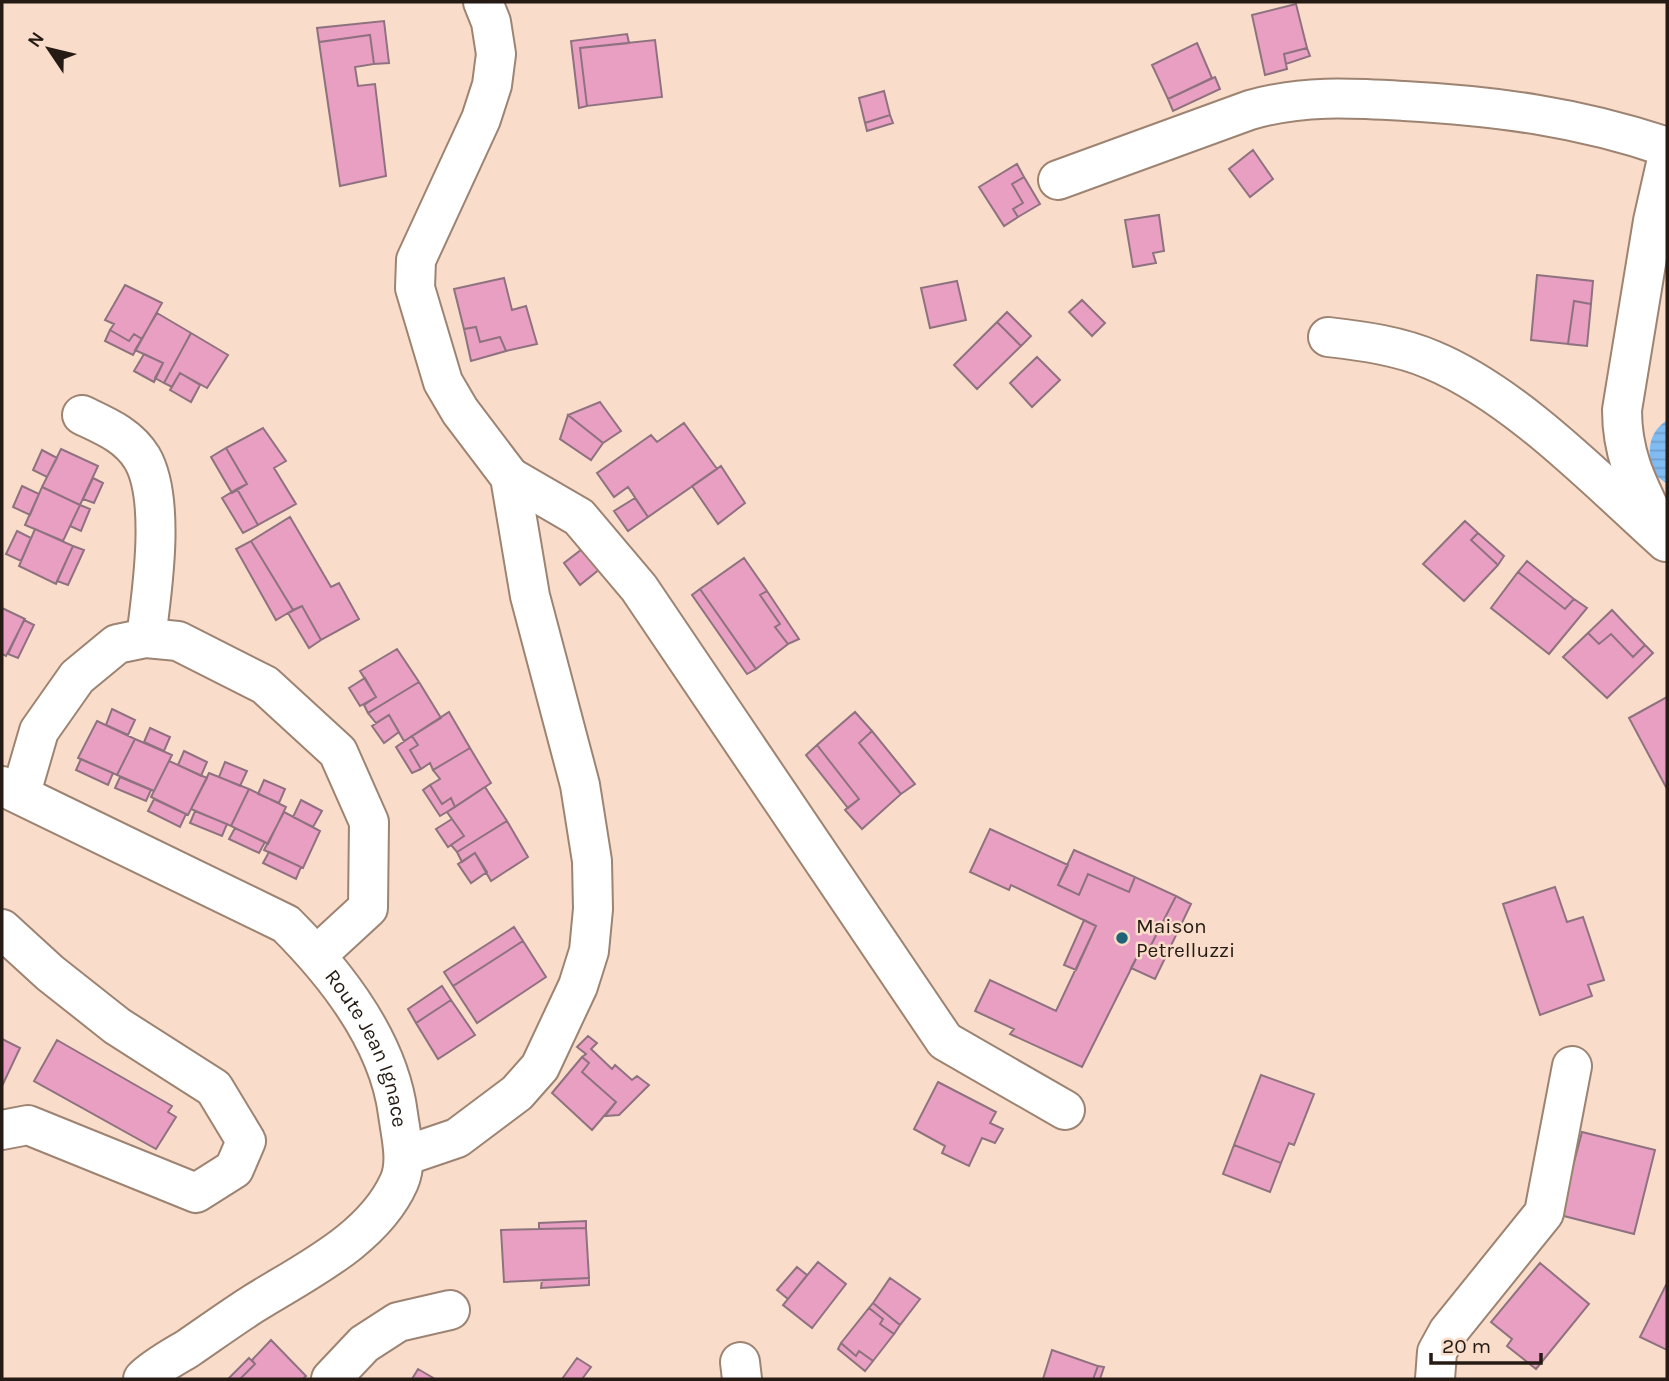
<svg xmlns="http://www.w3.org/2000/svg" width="1669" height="1381" viewBox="0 0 1669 1381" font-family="Karla,sans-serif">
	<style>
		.water { fill: url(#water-rules) }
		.building { fill: #e99fc2; stroke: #8f727f; stroke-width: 2 }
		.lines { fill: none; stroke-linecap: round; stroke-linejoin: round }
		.minor-casing { stroke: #9d8372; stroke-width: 42 }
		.minor { stroke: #fff; stroke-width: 38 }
		.poi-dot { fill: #206276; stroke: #f9ddca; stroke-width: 2.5 }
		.labels { text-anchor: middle; stroke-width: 5; stroke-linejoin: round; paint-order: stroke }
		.poi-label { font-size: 21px; fill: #251b14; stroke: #f9ddca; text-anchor: start }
		.street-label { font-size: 21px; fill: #251b14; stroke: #f9ddca }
	</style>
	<defs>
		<pattern id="water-rules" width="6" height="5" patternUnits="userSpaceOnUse" patternTransform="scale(1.75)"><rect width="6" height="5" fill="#80bbf1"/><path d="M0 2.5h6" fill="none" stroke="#6ea0ce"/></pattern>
	</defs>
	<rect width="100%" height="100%" fill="#f9ddca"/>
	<path class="water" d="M 1667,420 L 1667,484 L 1654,474 C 1647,452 1647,434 1667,420 Z"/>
	<path class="building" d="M 1296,4 L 1307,48 L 1284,54 L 1287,69 L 1265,75 L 1252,15 Z
		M 384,21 L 389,63 L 374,64 L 370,35 L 319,42 L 317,28 Z
		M 627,34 L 629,43 L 580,48 L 587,106 L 579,108 L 571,41 Z
		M 370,35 L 374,64 L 355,67 L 358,86 L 375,84 L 386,176 L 340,186 L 319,42 Z
		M 655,40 L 662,97 L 587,106 L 580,48 Z
		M 1197,43 L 1212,78 L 1168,99 L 1152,65 Z
		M 1307,48 L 1310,56 L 1286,64 L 1284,54 Z
		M 1215,77 L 1220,89 L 1173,111 L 1168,99 Z
		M 884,91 L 890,115 L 865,123 L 859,98 Z
		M 890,115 L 893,123 L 867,131 L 865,123 Z
		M 1253,150 L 1273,179 L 1250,197 L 1229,169 Z
		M 1017,164 L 1024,177 L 1012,184 L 1023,203 L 1013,209 L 1018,217 L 1004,226 L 979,187 Z
		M 1024,177 L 1040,204 L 1018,217 L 1013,209 L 1023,203 L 1012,184 Z
		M 1159,215 L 1164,251 L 1153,253 L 1156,263 L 1133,267 L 1125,220 Z
		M 1537,275 L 1593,281 L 1591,304 L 1574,301 L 1568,344 L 1531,340 Z
		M 504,278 L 512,310 L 526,306 L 537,344 L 506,351 L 500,337 L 480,342 L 476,327 L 464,329 L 454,289 Z
		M 957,281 L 966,320 L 930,328 L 921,288 Z
		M 125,285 L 162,303 L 142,339 L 134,334 L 129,341 L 110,330 L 114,324 L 105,320 Z
		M 1082,300 L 1105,323 L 1092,336 L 1069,312 Z
		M 1574,301 L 1591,304 L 1587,346 L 1568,344 Z
		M 1007,312 L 1031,336 L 1021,346 L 997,322 Z
		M 157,313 L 191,333 L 164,383 L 155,378 L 163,363 L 135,350 Z
		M 997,322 L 1021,346 L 977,389 L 954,365 Z
		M 476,327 L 480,342 L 500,337 L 506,351 L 471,361 L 464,329 Z
		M 110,330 L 129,341 L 134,334 L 142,339 L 133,355 L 105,341 Z
		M 191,333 L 228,355 L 207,388 L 180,373 L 172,387 L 164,383 Z
		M 144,354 L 163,363 L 154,382 L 134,371 Z
		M 1037,357 L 1060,380 L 1032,407 L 1010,383 Z
		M 180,373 L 200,385 L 191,402 L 170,390 Z
		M 600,402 L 621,431 L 603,443 L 568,415 Z
		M 568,415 L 603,443 L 591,460 L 560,439 Z
		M 684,423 L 717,469 L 648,517 L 628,487 L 614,497 L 597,473 L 651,435 L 657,442 Z
		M 263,428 L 286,461 L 274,468 L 296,504 L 258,525 L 237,489 L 247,484 L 226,448 Z
		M 226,448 L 247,484 L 232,493 L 211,457 Z
		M 61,449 L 98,466 L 80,505 L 42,487 Z
		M 42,450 L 57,458 L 47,477 L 33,470 Z
		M 721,466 L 745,503 L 718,524 L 692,486 Z
		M 93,478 L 103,483 L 94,503 L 83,499 Z
		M 22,486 L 39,494 L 30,515 L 13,507 Z
		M 42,487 L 80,505 L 63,541 L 25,525 Z
		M 237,489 L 258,525 L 243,533 L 222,498 Z
		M 635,498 L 648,517 L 628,531 L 614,511 Z
		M 80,505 L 90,509 L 81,531 L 70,526 Z
		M 290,517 L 331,587 L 339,583 L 359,619 L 321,640 L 302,606 L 293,610 L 251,541 Z
		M 1465,521 L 1478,533 L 1471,540 L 1498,565 L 1464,601 L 1423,564 Z
		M 35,529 L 73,546 L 56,584 L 19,566 Z
		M 17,531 L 31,538 L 21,561 L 6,554 Z
		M 1478,533 L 1504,556 L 1498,565 L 1471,540 Z
		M 251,541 L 293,610 L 276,620 L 236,549 Z
		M 590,543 L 606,564 L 580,585 L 564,563 Z
		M 73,546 L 84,550 L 68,585 L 57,581 Z
		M 744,558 L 767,591 L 760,595 L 780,624 L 775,627 L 788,644 L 756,669 L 700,589 Z
		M 1527,561 L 1574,599 L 1565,609 L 1518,572 Z
		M 1518,572 L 1565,609 L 1574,599 L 1587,608 L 1549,654 L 1491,608 Z
		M 700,589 L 756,669 L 747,674 L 692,595 Z
		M 767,591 L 799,639 L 788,644 L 775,627 L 780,624 L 760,595 Z
		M 302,606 L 321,640 L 309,648 L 288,613 Z
		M 2,608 L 25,619 L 6,656 L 2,654 Z
		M 1612,610 L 1645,645 L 1633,657 L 1611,634 L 1599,644 L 1588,633 Z
		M 24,620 L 34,625 L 18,658 L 8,654 Z
		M 1588,633 L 1599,644 L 1611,634 L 1633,657 L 1645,645 L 1653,653 L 1607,698 L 1563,657 Z
		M 397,649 L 419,682 L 368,713 L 364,705 L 376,697 L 360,671 Z
		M 365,678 L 376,697 L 360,706 L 349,688 Z
		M 419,682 L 441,718 L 404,741 L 389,715 L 376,723 L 368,713 Z
		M 1667,697 L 1667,789 L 1629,718 Z
		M 112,709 L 135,720 L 128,735 L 106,725 Z
		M 449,712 L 470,748 L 433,770 L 430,763 L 421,769 L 410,750 L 418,745 L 412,736 Z
		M 855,712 L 872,731 L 859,743 L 901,794 L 862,829 L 845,810 L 859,799 L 817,745 Z
		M 389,715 L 399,732 L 384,743 L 372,726 Z
		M 97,721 L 135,739 L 117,775 L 78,758 Z
		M 150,728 L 170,737 L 164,751 L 144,742 Z
		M 872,731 L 915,784 L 901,794 L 859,743 Z
		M 412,736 L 418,745 L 410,750 L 421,769 L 412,773 L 396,747 Z
		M 135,739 L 172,755 L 154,791 L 117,775 Z
		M 817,745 L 859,799 L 848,808 L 806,755 Z
		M 470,748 L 491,783 L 455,807 L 451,798 L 442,804 L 430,785 L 440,779 L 433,770 Z
		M 184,751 L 207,762 L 201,776 L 178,765 Z
		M 81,759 L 113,773 L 108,785 L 76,770 Z
		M 169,761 L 207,778 L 188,815 L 151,797 Z
		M 225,762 L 247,771 L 240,786 L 219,777 Z
		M 209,773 L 249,789 L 231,826 L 191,809 Z
		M 120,777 L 151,790 L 146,801 L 115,788 Z
		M 264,780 L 285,789 L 279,803 L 258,794 Z
		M 430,785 L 442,804 L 451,798 L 455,807 L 440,816 L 423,790 Z
		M 485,787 L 507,821 L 457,852 L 451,845 L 464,836 L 447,812 Z
		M 249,789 L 286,807 L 268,844 L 231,826 Z
		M 154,799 L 186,814 L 180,827 L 148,811 Z
		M 301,800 L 322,811 L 313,827 L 293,817 Z
		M 195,811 L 227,824 L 222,836 L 190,823 Z
		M 284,812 L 320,831 L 303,868 L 264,850 Z
		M 452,819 L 464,836 L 448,847 L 436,829 Z
		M 507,821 L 528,857 L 491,881 L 475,853 L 462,862 L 457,852 Z
		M 235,828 L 265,842 L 259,853 L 229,839 Z
		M 990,829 L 1068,865 L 1058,885 L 1079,895 L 1088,874 L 1129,892 L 1135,877 L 1176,896 L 1147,953 L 1140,951 L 1082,1067 L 1010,1034 L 1014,1029 L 975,1011 L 990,980 L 1056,1011 L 1096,926 L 1011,885 L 1009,890 L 970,872 Z
		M 1074,850 L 1135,877 L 1129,892 L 1088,874 L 1079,895 L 1058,885 Z
		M 269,852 L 301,867 L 296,879 L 263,863 Z
		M 475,853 L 487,872 L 471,883 L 458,864 Z
		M 1555,887 L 1567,922 L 1583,917 L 1604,980 L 1588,985 L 1592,996 L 1540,1015 L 1503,904 Z
		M 1176,896 L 1191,904 L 1155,979 L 1131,968 L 1140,951 L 1147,953 Z
		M 1084,920 L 1096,926 L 1076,970 L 1064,965 Z
		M 514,927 L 523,941 L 453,986 L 444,972 Z
		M 523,941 L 546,977 L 477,1023 L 453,986 Z
		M 442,986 L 451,1000 L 416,1023 L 408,1009 Z
		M 451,1000 L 475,1035 L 438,1059 L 416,1023 Z
		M 588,1036 L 597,1043 L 591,1049 L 612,1069 L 615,1065 L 632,1080 L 637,1076 L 649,1085 L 619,1115 L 605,1116 L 616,1102 L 582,1072 L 589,1063 L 582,1057 L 586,1054 L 577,1047 Z
		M 2,1039 L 20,1048 L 2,1086 Z
		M 57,1040 L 172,1106 L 168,1112 L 176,1117 L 156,1149 L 34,1081 Z
		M 582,1057 L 589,1063 L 582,1072 L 616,1102 L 592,1130 L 552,1093 Z
		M 1261,1075 L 1314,1094 L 1294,1145 L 1289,1143 L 1281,1163 L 1234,1145 Z
		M 938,1082 L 996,1112 L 990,1123 L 1003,1129 L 995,1143 L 982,1138 L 969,1166 L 942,1153 L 945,1146 L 914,1129 Z
		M 1582,1132 L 1655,1150 L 1634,1234 L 1560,1215 Z
		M 1234,1145 L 1281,1163 L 1270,1192 L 1223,1174 Z
		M 586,1221 L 586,1228 L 539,1229 L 539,1223 Z
		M 586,1228 L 589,1278 L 504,1282 L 501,1230 Z
		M 818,1262 L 846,1284 L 812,1328 L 783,1305 Z
		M 1540,1263 L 1589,1304 L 1536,1369 L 1507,1346 L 1512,1339 L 1491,1322 Z
		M 797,1267 L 807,1275 L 788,1299 L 777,1290 Z
		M 589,1278 L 589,1285 L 541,1288 L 542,1280 Z
		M 890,1278 L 920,1299 L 900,1325 L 873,1303 Z
		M 1666,1285 L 1667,1285 L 1667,1350 L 1640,1337 Z
		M 873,1303 L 900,1325 L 894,1334 L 880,1324 L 883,1319 L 869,1308 Z
		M 869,1308 L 883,1319 L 880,1324 L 894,1334 L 873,1361 L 859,1351 L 856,1356 L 841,1343 Z
		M 271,1340 L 306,1376 L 303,1379 L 240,1379 L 255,1364 L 252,1360 Z
		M 841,1343 L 856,1356 L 859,1351 L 873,1361 L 865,1371 L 838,1349 Z
		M 1052,1350 L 1098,1366 L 1093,1379 L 1043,1379 Z
		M 249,1358 L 255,1364 L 240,1379 L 228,1379 Z
		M 577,1358 L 591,1367 L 582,1379 L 562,1379 Z
		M 1098,1366 L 1104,1367 L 1100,1379 L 1093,1379 Z
		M 418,1369 L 435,1379 L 412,1379 Z"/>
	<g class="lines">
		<defs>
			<g id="minor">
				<path d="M 1058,180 L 1250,110 C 1302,95 1351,98 1404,101 C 1496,106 1579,117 1667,147"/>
				<path d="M 1328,337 C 1363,341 1400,346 1432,360 C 1516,395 1598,481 1666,542"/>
				<path d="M 82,415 C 105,426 128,435 142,458 C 166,499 152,592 146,638"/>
				<path d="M 510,477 L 579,517 L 639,588 L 945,1041 L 1065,1110"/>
				<path d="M 1658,526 C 1638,485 1622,456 1622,410 L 1653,221 L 1667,159"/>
				<path id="s1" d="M 2,786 L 286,924 C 336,974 389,1042 398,1114 C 401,1136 408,1162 399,1182 C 373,1240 304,1272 253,1304 C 231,1318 209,1334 187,1349 C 172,1358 155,1367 143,1379"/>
				<path d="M 21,793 L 39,731 L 77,677 L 117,644 L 146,638 L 178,641 L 265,685 L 338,752 L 369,822 L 368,908 L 317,955"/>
				<path d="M 2,929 L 50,973 L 117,1026 L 214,1088 L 246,1141 L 234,1169 L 196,1193 L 28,1125 L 2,1130"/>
				<path d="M 404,1156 L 457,1138 L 517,1093 L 540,1067 L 578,986 L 589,951 L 593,909 L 592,861 L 580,785 L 530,596 L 510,477 L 460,411 L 443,382 L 415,288 L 416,260 L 481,119 L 492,85 L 496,54 L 491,22 L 483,2"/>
				<path d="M 740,1362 L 742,1379"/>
				<path d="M 331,1379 L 364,1344 L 398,1322 L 450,1310"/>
				<path d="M 1435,1379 L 1437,1352 L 1448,1332 L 1544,1213 L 1572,1066"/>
			</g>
		</defs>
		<use href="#minor" class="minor-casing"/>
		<use href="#minor" class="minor"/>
	</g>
	<circle class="poi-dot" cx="1122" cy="938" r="7"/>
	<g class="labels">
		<g class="poi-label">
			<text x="1136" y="933">Maison<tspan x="1136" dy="24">Petrelluzzi</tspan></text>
		</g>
		<g class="street-label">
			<text dy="7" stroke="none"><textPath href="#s1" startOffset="467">Route Jean Ignace</textPath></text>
		</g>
	</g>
	<rect width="1669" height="1381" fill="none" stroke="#251b14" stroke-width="7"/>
	<g transform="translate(49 49) rotate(305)" stroke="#f9ddca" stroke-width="5" paint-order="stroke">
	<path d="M0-5L12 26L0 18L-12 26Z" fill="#251b14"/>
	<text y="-10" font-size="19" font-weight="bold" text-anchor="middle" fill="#251b14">N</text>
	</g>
	<path d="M1431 1353v10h110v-10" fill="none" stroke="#251b14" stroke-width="3.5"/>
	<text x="1442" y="1353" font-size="21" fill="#251b14" stroke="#f9ddca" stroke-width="5" paint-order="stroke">20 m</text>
</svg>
